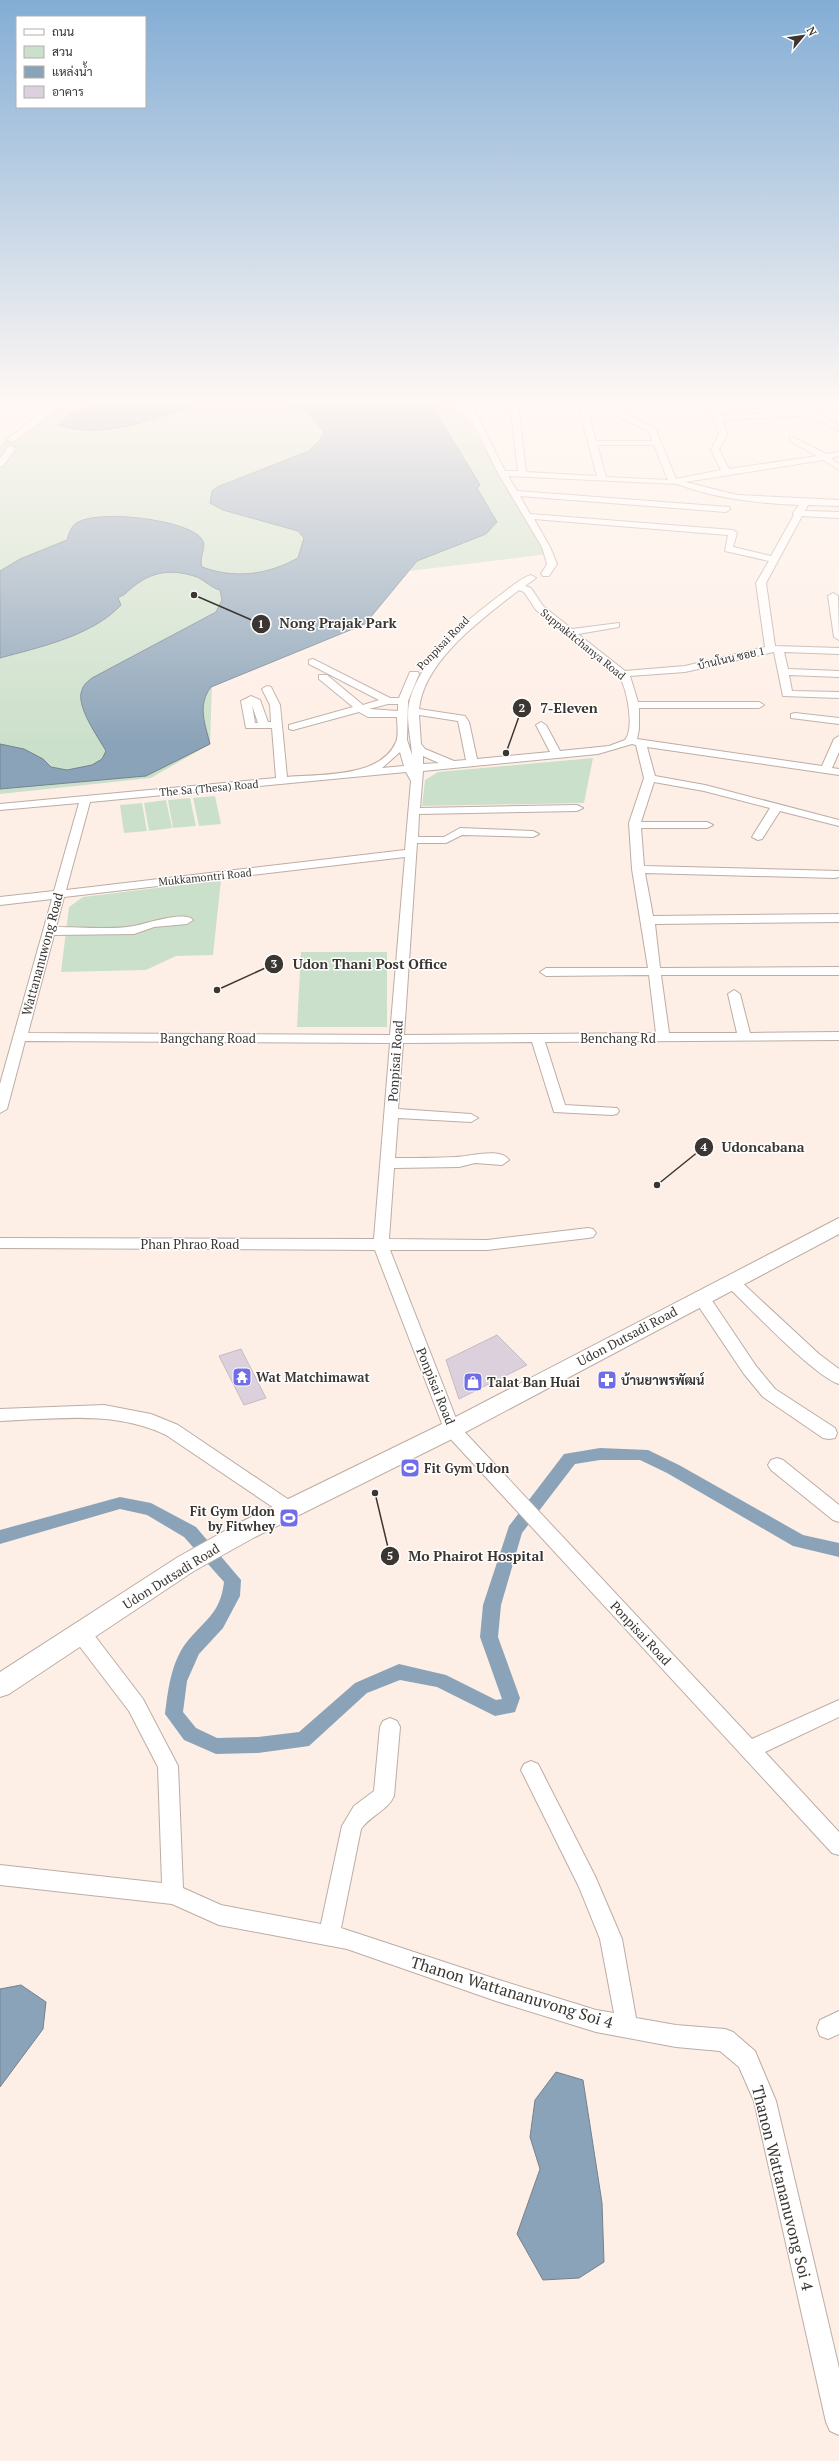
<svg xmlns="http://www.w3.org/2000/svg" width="839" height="2461" viewBox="0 0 839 2461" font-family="'PT Serif',Sarabun,serif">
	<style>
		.green { fill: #cbe0ca }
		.water { fill: #8ba3b8; stroke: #738290 }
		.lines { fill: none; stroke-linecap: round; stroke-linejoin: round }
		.canal { fill: #8ba3b8; fill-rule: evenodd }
		.building { fill: #dcd0dc; stroke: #c5bac5 }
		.minor-casing { stroke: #bcada5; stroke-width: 2 }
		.major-casing { stroke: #bcada5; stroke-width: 2 }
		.minor { fill: #fff; fill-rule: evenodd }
		.major { fill: #fff; fill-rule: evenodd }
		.labels { text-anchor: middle; stroke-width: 3; stroke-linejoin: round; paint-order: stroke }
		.far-street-label { font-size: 11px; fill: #3b3632; stroke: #fff }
		.street-label { font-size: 13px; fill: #3b3632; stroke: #fff }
		.poi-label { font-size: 13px; font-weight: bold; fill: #3b3632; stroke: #fff; text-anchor: start }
		.near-street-label { font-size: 16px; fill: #3b3632; stroke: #fff }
		.leader { fill: none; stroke: #3b3632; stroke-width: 1.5 }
		.callout-dot { fill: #3b3632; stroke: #fff; stroke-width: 1.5 }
		.mark-label { font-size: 12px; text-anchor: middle; font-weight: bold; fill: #fff }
		.callout-label { font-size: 14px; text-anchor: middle; font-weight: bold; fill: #3b3632; stroke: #fff; stroke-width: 3; stroke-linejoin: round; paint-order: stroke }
	</style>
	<rect width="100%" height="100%" fill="#feefe6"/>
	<path class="green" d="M 93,399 L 455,399 L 549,554 L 409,571 L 369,618 L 212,687 L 210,744 L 151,778 L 0,794 L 0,448 L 1,444 L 45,414 Z
		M 593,758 L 584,803 L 422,806 L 425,780 L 438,772 Z
		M 215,796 L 221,824 L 199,826 L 193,798 Z
		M 190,798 L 196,826 L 173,828 L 168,800 Z
		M 166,800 L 172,828 L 149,831 L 144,803 Z
		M 142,803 L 147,831 L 124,833 L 120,805 Z
		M 221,880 L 213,955 L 176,956 L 146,970 L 61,972 L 69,907 L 83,897 Z
		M 301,952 L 387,952 L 387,1027 L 297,1027 Z"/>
	<path class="water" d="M 110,399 L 214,399 C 166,413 109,442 58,425 L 71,414 Z
		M 264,399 L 428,399 L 480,485 L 477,488 L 497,522 L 486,534 L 417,561 L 365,624 L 211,687 C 197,705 205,724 210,744 L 146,776 L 0,789 L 0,744 L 24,749 L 43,759 L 51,767 L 67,770 L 92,765 L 102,759 L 106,751 C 98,737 75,705 82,690 C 83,685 88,681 92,678 L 216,612 L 222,600 L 220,590 C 213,589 204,580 197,577 C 167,567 147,573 126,593 C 123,596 120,596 118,598 L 121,605 C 92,636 40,647 0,658 L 0,571 L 20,559 L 67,540 C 69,533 71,526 78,522 C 101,510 180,519 199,536 C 210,545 198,555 202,567 C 235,579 267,575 298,558 L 304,538 L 298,531 L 223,510 L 210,503 L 212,491 L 217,487 L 309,451 L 320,440 L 324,432 L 304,408 Z
		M 21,1985 L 46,2002 L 43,2029 L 0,2087 L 0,1989 Z
		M 556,2072 L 583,2080 L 602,2203 L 604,2262 L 579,2278 L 543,2280 L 517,2234 L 540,2169 L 530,2137 L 535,2100 Z"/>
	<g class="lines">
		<path class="canal" d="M 600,1448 L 648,1450 L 679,1465 L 803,1535 L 839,1543 L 839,1557 L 793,1546 L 667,1473 L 640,1460 L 600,1460 L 575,1464 L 522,1533 L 501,1605 L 498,1637 L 520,1698 L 515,1712 L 495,1716 L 437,1687 L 400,1680 L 367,1693 L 309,1746 L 258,1753 L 216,1754 L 184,1740 L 165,1714 C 168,1690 171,1663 186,1643 C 204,1620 220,1615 224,1582 L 184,1537 L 147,1515 L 120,1509 L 0,1544 L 0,1530 L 120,1497 L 151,1503 L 196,1527 L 241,1580 L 240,1596 L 223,1628 L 199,1654 L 187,1681 L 183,1712 L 196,1728 L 217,1738 L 258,1737 L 299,1732 L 355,1683 L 399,1664 L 446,1675 L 496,1700 L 502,1699 L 480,1637 L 483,1605 L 509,1526 L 564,1454 Z"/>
	</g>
	<path class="building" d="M 497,1335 L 527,1365 L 459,1399 L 446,1360 Z
		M 241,1349 L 266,1398 L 244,1405 L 219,1356 Z"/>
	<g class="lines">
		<defs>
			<path id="minor" d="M 70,399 L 80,399 L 58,409 L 13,442 L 6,440 L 52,405 Z
				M 461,399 L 469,399 L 505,471 L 518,471 L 510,403 L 512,399 L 520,399 L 518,403 L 526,472 L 597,476 L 579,408 L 583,406 L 587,408 L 596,441 L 652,441 L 649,431 L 605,411 L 603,399 L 611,399 L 612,408 L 655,428 L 676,479 L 721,470 L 711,450 L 719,434 L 714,418 L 702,399 L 710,399 L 720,416 L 804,411 L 786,399 L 795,399 L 839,426 L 839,431 L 811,415 L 723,420 L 727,434 L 719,450 L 729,469 L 817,456 L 790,441 L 790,437 L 793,437 L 826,454 L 839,452 L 839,456 L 831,458 L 839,464 L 839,470 L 823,460 L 685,482 L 737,495 L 839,500 L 839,506 L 808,505 L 805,511 L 839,512 L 839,518 L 802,516 L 766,583 L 775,646 L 839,648 L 839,654 L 784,652 L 788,669 L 839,671 L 839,677 L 789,675 L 792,691 L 839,692 L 839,698 L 783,696 L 774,652 L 685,672 L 630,676 L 638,702 L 759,702 L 764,705 L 759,708 L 639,708 L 639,729 L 637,739 L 822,766 L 834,739 L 839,736 L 839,752 L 832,768 L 839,769 L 839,775 L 647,747 L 655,776 L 705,785 L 839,820 L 839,826 L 780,811 L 762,839 L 758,840 L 752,837 L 770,808 L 704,791 L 654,782 L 641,822 L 707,822 L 713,825 L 707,828 L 641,828 L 644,866 L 839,871 L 839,877 L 835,878 L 645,873 L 653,916 L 839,914 L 839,922 L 655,924 L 660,968 L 839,967 L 839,975 L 661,975 L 669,1033 L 737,1033 L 728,994 L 734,990 L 740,994 L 750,1033 L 839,1032 L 839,1040 L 545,1042 L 565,1105 L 617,1108 L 619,1111 L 617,1114 L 612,1115 L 554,1112 L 532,1042 L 403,1043 L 398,1109 L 471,1114 L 478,1118 L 471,1122 L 398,1118 L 395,1158 C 415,1158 436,1158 456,1157 C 468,1157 501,1147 509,1160 L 502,1165 L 475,1163 L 459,1167 L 394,1168 L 389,1239 L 487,1240 L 588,1228 L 593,1229 L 596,1233 L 593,1237 L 588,1238 L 487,1250 L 390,1250 L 459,1426 L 752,1739 L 839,1700 L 839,1717 L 765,1752 L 839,1832 L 839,1855 L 832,1853 L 446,1434 L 375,1250 L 0,1248 L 0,1238 L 374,1239 L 390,1043 L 25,1041 L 7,1109 L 0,1113 L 0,1084 L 52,899 L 0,905 L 0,897 L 54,891 L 79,803 L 0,810 L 0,804 L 276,778 L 272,728 L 246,728 L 241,701 L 251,696 L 260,700 L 268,722 L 271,722 L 270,705 L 262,689 L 267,686 L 271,687 L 280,705 L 287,777 C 320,774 381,778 396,742 C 399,735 397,724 397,717 L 368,717 L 359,712 L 293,730 L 289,729 L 289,725 L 353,707 L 319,679 L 319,675 L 327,675 L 363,705 L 379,700 L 309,664 L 309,660 L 313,659 L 390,698 L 399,698 L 410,672 L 418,672 L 419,674 L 408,701 L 407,740 L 412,755 C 411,738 405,717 410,699 C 423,655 468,619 503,593 C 511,587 521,578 531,575 L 536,578 L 525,586 L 531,588 L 543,606 L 572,629 L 619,623 L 619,627 L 578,634 L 625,671 L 685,666 L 765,647 L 756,583 L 769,561 L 725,551 L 728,535 L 534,519 L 550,547 L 557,564 L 549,576 L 543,576 L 541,574 L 547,564 L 542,547 L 498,473 ZM 597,445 L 654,445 L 668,480 L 606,477 ZM 508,476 L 677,484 C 717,499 757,503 799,505 L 793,513 L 794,515 L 771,556 L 733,547 L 737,533 L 733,530 L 530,514 L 520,496 L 726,512 L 730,509 L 729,507 L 517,491 ZM 519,590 L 524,592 L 536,610 L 619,676 C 627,688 635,728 625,740 L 609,746 L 560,751 L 546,725 L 541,722 L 536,725 L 550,752 L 477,759 L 469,722 L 465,716 L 419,709 C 424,660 483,618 519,590 ZM 388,704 L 398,704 L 398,711 L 369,709 ZM 252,705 L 258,723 L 255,723 ZM 419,715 L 458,721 L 466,760 L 454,761 L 425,749 L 421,744 ZM 632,744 L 636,745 L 644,778 L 629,823 L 632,869 L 648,968 L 546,968 L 540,972 L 546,976 L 649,975 L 656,1033 L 404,1035 L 417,843 L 446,843 L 462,835 L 533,837 L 539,834 L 533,831 L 460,828 L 444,837 L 418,837 L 419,814 L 577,811 L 583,808 L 577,805 L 420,808 L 423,771 L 598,754 ZM 400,752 L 404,766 L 382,768 ZM 423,756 L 439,763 L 423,764 ZM 406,772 L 411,781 L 405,850 L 66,890 L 90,802 ZM 405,857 L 390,1035 L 28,1033 L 54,935 L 134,934 L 154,927 L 187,924 L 193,920 C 186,910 144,924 134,926 C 113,930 78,927 56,927 L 64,897 Z
				M 9,446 L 16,448 L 3,466 L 0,466 L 0,458 Z
				M 833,593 L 838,596 L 839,640 L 834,637 L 828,596 Z
				M 795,713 L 839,718 L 839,724 L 791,718 L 791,714 Z
				M 732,1277 L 737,1278 L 819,1354 L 839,1369 L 839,1384 C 814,1376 749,1307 727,1286 L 724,1282 L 727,1278 Z
				M 701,1291 L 707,1293 L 756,1366 L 775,1389 L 835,1428 L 837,1433 L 835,1438 L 829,1439 L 823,1438 L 763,1397 L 744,1374 L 695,1301 L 693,1297 L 695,1293 Z
				M 104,1405 L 151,1414 L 178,1425 L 295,1504 L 298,1509 L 295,1514 L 289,1516 L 283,1514 L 166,1435 C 114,1410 56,1419 0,1421 L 0,1409 Z
				M 777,1458 L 783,1460 L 839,1505 L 839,1522 L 833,1520 L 771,1470 L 768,1465 L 771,1460 Z
				M 81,1625 L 88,1627 L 143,1699 L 178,1766 L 183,1888 L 221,1905 L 321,1924 L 342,1826 L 354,1806 L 374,1791 L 380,1727 L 383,1721 L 390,1718 L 397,1721 L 400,1727 L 394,1796 C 388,1810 370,1816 361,1829 L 341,1928 L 496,1979 L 596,2010 L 614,2013 L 600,1939 L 579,1887 L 521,1770 L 524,1764 L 531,1761 L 538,1764 L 595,1876 L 622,1939 L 636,2018 L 676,2025 L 725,2029 L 733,2032 L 755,2051 L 776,2101 L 839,2368 L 839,2435 L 830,2431 L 826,2422 L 754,2101 L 739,2067 L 720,2051 L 676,2047 L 596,2032 L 496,2001 L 347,1949 L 219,1925 L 172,1904 L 0,1885 L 0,1865 L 162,1883 L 158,1767 L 129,1711 L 74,1639 L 72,1633 L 74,1627 Z
				M 839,2011 L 839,2034 L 828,2039 L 820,2036 L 817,2028 L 820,2020 Z"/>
			<path id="major" d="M 839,1218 L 839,1234 L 460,1435 L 255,1537 L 194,1571 L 9,1694 L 0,1697 L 0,1672 L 178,1557 L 239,1523 L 444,1423 Z"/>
		</defs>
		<use href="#minor" class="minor-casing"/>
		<use href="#major" class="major-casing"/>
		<use href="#minor" class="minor"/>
		<use href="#major" class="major"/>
	</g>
	<linearGradient id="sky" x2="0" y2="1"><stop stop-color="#83add5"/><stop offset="0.54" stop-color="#fff8f4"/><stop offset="1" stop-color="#fff8f4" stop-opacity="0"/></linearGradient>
	<rect width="839" height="743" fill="url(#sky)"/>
	<defs>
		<symbol id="temple-square" viewBox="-11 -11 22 22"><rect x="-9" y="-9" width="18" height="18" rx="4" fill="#716de7" stroke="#fff"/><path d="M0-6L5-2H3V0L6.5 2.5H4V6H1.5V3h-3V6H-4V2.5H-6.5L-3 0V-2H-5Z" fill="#fff"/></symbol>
		<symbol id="pharmacy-square" viewBox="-11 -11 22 22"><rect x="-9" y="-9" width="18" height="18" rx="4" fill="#716de7" stroke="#fff"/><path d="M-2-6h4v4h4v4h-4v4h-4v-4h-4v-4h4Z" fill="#fff"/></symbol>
		<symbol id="shop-square" viewBox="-11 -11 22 22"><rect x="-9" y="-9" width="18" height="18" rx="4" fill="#716de7" stroke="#fff"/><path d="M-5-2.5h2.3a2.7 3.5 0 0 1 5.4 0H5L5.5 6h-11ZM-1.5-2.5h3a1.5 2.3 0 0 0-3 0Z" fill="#fff"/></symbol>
		<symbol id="stadium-square" viewBox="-11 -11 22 22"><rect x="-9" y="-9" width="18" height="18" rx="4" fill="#716de7" stroke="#fff"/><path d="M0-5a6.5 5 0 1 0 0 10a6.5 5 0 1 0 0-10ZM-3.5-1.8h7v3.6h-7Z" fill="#fff"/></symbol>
	</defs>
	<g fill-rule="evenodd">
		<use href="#temple-square" x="231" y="1366" width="22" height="22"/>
		<use href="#pharmacy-square" x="596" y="1369" width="22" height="22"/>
		<use href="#shop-square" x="462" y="1371" width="22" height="22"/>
		<use href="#stadium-square" x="399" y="1457" width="22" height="22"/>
		<use href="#stadium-square" x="278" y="1507" width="22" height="22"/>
	</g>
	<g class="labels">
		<g class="far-street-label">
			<text transform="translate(443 643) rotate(-46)" y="4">Ponpisai Road</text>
			<text transform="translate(583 644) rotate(39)" y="4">Suppakitchanya Road</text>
			<text transform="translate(731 658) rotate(-13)" y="4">บ้านโนน ซอย 1</text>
			<text transform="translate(209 788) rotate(-5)" y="4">The Sa (Thesa) Road</text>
			<text transform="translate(205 877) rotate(-6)" y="4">Mukkamontri Road</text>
		</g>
		<g class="street-label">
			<text transform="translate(42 954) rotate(-75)" y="5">Wattananuwong Road</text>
			<text x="208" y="1043">Bangchang Road</text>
			<text x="618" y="1043">Benchang Rd</text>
			<text transform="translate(395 1061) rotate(-86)" y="5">Ponpisai Road</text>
			<text x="190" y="1249">Phan Phrao Road</text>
			<text transform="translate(627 1336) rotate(-28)" y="5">Udon Dutsadi Road</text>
			<text transform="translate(436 1386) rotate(68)" y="5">Ponpisai Road</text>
			<text transform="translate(171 1576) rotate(-32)" y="5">Udon Dutsadi Road</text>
			<text transform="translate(641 1633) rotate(47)" y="5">Ponpisai Road</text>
		</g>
		<g class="poi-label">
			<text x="256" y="1382">Wat Matchimawat</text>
			<text x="621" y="1385">บ้านยาพรพัฒน์</text>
			<text x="487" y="1387">Talat Ban Huai</text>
			<text x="424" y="1473">Fit Gym Udon</text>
			<text x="275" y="1516" text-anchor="end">Fit Gym Udon<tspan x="275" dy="15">by Fitwhey</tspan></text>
		</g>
		<g class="near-street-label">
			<text transform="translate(512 1992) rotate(17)" y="6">Thanon Wattananuvong Soi 4</text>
			<text transform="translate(783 2188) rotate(76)" y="6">Thanon Wattananuvong Soi 4</text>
		</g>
	</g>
	<path class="leader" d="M194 595L261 624M506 753L522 708M217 990L274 964M657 1185L704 1147M375 1493L390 1556"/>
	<g class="callout-dot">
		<circle cx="194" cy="595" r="4"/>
		<circle cx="506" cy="753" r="4"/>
		<circle cx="217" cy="990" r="4"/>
		<circle cx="657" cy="1185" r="4"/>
		<circle cx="375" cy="1493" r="4"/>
		<circle cx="261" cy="624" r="10"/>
		<circle cx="522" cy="708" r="10"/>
		<circle cx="274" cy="964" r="10"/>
		<circle cx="704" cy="1147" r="10"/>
		<circle cx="390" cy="1556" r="10"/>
	</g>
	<g class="mark-label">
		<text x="261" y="628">1</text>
		<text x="522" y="712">2</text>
		<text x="274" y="968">3</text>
		<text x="704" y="1151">4</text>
		<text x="390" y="1560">5</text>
	</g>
	<g class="callout-label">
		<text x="338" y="628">Nong Prajak Park</text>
		<text x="569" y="713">7-Eleven</text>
		<text x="370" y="969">Udon Thani Post Office</text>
		<text x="763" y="1152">Udoncabana</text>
		<text x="476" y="1561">Mo Phairot Hospital</text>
	</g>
	<rect x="16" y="16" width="130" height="92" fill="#ffffff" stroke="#b1afad"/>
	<rect x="24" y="29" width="20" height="6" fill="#ffffff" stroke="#b1afad"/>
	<text x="52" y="36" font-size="12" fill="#3b3632">ถนน</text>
	<rect x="24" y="46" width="20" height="12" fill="#cbe0ca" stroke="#b1afad"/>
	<text x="52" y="56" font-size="12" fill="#3b3632">สวน</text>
	<rect x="24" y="66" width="20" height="12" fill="#8ba3b8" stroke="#b1afad"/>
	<text x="52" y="76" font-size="12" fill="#3b3632">แหล่งน้ำ</text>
	<rect x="24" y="86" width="20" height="12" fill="#dcd0dc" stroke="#b1afad"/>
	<text x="52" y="96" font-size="12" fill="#3b3632">อาคาร</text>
	<g transform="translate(803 36) rotate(61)" stroke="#ffffff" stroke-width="3" paint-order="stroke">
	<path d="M0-3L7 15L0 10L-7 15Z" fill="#3b3632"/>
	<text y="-6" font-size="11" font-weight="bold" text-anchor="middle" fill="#3b3632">N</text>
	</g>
</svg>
